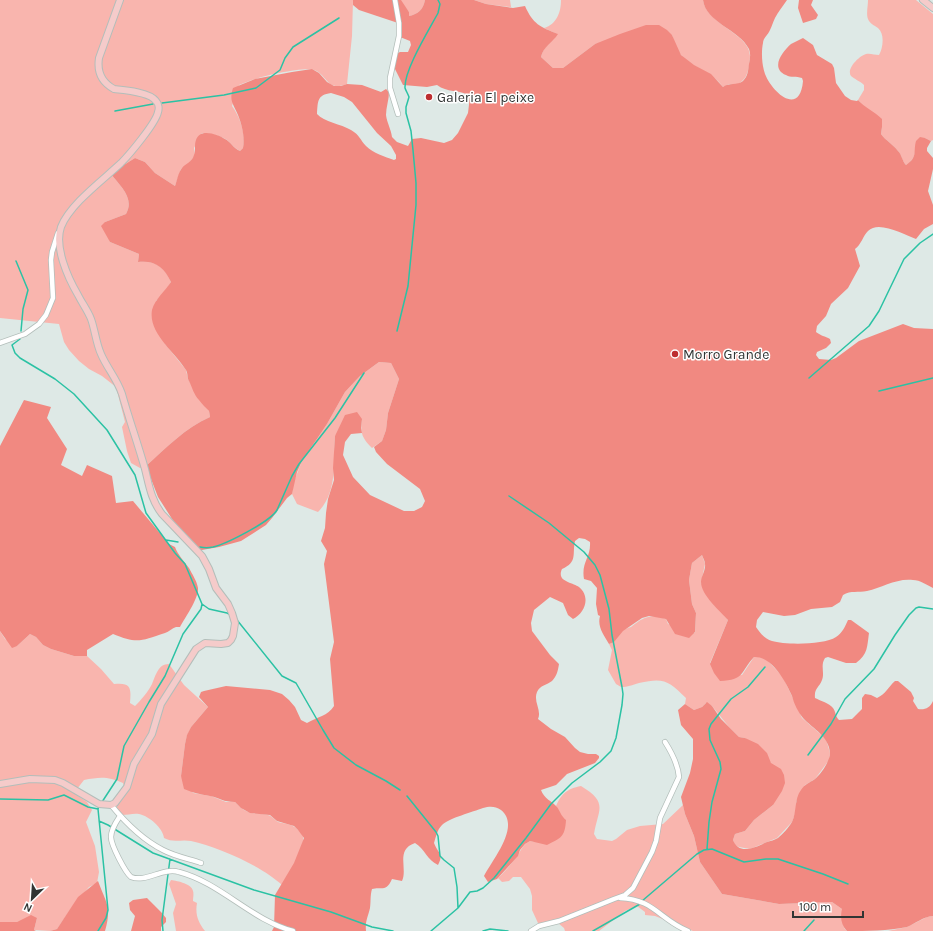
<svg xmlns="http://www.w3.org/2000/svg" width="933" height="931" viewBox="0 0 933 931" font-family="Karla,sans-serif">
	<style>
		.green { fill: #f9b5ae }
		.forest { fill: #f18981; fill-rule: evenodd }
		.lines { fill: none; stroke-linecap: round; stroke-linejoin: round }
		.stream { stroke: #2bc2a4; stroke-width: 1.5 }
		.street-casing { stroke: #b3beba; stroke-width: 6 }
		.secondary-casing { stroke: #b3beba; stroke-width: 8 }
		.street { stroke: #fff; stroke-width: 4.5 }
		.secondary { stroke: #f5cbca; stroke-width: 6 }
		.poi-dot { fill: #bd2e30; stroke: #fff; stroke-width: 1.5 }
		.labels { text-anchor: middle; stroke-width: 3; stroke-linejoin: round; paint-order: stroke }
		.poi-label { font-size: 14px; fill: #313534; stroke: #fff; text-anchor: start }
	</style>
	<rect width="100%" height="100%" fill="#dee9e6"/>
	<path class="green" d="M 0,0 L 353,0 L 352,36 L 347,84 C 326,92 328,75 314,70 C 305,67 266,75 256,79 C 250,80 245,83 239,85 L 232,106 C 240,117 246,134 243,148 L 240,151 C 234,148 232,144 227,140 C 220,135 210,134 202,133 L 194,148 L 195,155 L 190,162 L 181,169 L 175,186 L 155,173 L 145,162 L 135,158 L 116,170 L 111,174 C 120,186 135,198 126,214 L 105,222 L 110,242 L 139,254 L 138,262 C 155,260 164,266 171,282 L 166,290 L 156,301 L 165,344 L 186,370 L 188,379 L 209,411 L 210,417 C 185,428 166,448 146,466 L 140,468 L 131,463 L 127,451 L 122,427 L 125,422 L 123,414 L 116,387 L 102,376 L 89,369 L 79,361 L 69,350 L 64,342 L 59,324 L 0,318 Z
		M 401,0 L 425,0 C 423,10 418,14 409,16 L 409,12 L 401,2 Z
		M 474,0 L 510,0 L 511,7 L 486,4 Z
		M 561,0 L 703,0 C 706,24 750,34 750,56 C 750,59 749,63 749,66 C 747,75 746,79 738,84 L 729,84 L 723,87 C 711,70 693,69 681,55 C 677,50 674,42 672,35 L 595,44 L 563,68 L 553,68 L 541,57 C 543,47 552,42 557,34 L 544,28 C 557,24 561,12 561,0 Z
		M 868,0 L 916,0 L 933,14 L 933,140 L 931,141 L 925,138 L 915,146 C 916,155 913,160 906,165 C 902,161 902,156 898,151 C 893,144 886,141 881,134 L 882,127 L 858,100 L 864,90 L 864,85 C 860,81 854,79 851,76 C 846,69 859,56 866,54 C 870,53 875,55 879,55 C 883,48 885,34 878,28 C 874,25 870,24 868,19 C 866,14 868,6 868,0 Z
		M 379,362 L 391,363 L 399,379 L 388,413 L 386,430 L 382,441 L 372,448 C 362,438 360,433 362,419 L 335,436 C 333,462 338,492 318,512 L 297,504 L 292,494 L 293,484 L 302,461 L 327,424 L 345,392 L 360,376 Z
		M 702,555 L 705,564 L 701,583 L 715,606 L 719,609 L 728,620 L 710,663 L 742,675 L 754,657 L 760,657 L 767,660 L 783,677 L 802,718 L 826,739 L 830,753 L 829,760 L 821,771 L 815,779 L 805,785 L 796,802 L 796,811 L 792,822 L 777,838 L 750,849 L 739,847 L 735,845 L 733,840 L 735,834 L 745,831 L 754,820 L 773,805 L 771,763 L 745,738 L 739,737 L 729,727 L 712,706 L 706,703 L 702,707 L 694,710 L 685,704 L 686,698 C 669,681 664,677 639,683 C 632,685 628,687 621,687 L 616,684 L 608,670 L 612,650 L 609,644 C 617,641 616,636 622,631 C 624,629 628,628 631,627 C 644,617 649,614 666,619 L 668,624 L 695,633 L 696,613 L 692,604 L 689,580 L 692,563 Z
		M 0,631 L 5,639 L 17,646 L 30,634 L 36,637 L 43,645 L 51,649 L 74,656 L 87,656 L 101,669 L 114,684 C 132,682 131,689 130,703 L 135,706 C 141,700 148,692 152,684 C 156,675 158,664 169,664 L 184,685 L 208,707 L 191,727 L 187,736 L 185,744 L 181,776 L 193,793 L 211,796 L 226,802 L 235,802 C 248,816 252,812 268,815 C 272,816 275,820 278,822 C 285,824 293,824 298,830 C 300,831 303,834 303,837 C 305,848 288,876 282,885 C 262,866 218,847 191,841 C 182,839 173,843 164,838 C 163,828 149,816 139,814 C 134,813 127,815 122,815 L 116,810 L 118,801 L 125,789 L 123,783 C 108,776 99,777 84,780 L 77,789 L 78,796 L 87,802 L 92,810 L 86,822 L 95,846 L 99,872 L 97,883 L 89,887 L 72,907 L 57,929 L 50,931 L 34,930 L 37,918 L 17,922 L 0,922 Z
		M 581,786 C 609,803 598,809 594,834 L 597,839 L 612,841 L 616,839 L 627,830 L 640,826 L 663,824 L 683,805 L 685,814 L 694,836 L 700,862 L 722,894 L 779,904 L 832,902 L 842,909 L 844,928 L 847,931 L 693,931 L 655,916 L 645,915 L 645,912 L 637,906 L 625,911 L 599,931 L 565,931 L 564,928 L 558,923 L 538,923 L 532,910 L 532,896 L 530,889 L 521,877 L 513,877 L 509,881 L 502,882 L 498,878 C 505,872 510,865 516,858 C 521,851 522,845 530,841 L 536,842 L 561,816 L 556,806 C 562,793 567,789 581,786 Z
		M 171,880 C 178,881 192,884 193,891 C 194,894 193,898 193,901 L 197,903 C 195,914 198,922 205,931 L 176,931 L 173,913 L 176,904 L 169,884 Z
		M 933,916 L 933,931 L 888,931 L 907,927 L 927,917 Z"/>
	<path class="forest" d="M 353,0 L 401,0 L 409,12 L 409,16 C 418,14 423,10 425,0 L 474,0 L 486,4 L 513,8 L 525,6 C 533,24 540,27 558,34 C 553,42 543,47 541,57 L 553,68 L 563,68 L 595,44 L 620,34 L 646,25 L 659,25 L 667,30 L 672,35 L 681,55 L 694,65 L 711,74 L 723,87 C 729,82 737,86 743,81 C 748,76 748,71 749,64 C 750,59 751,54 749,49 C 739,29 706,23 703,0 L 787,0 C 783,6 778,12 775,18 C 773,22 772,26 770,30 C 768,35 763,38 763,43 C 761,52 762,66 765,74 C 773,94 800,116 803,81 L 802,78 C 796,76 791,78 786,75 C 770,68 782,52 791,44 C 795,42 799,40 803,38 L 813,45 L 817,55 L 832,64 L 834,68 L 836,83 L 845,96 L 851,100 L 857,101 L 858,100 C 864,107 875,112 882,119 L 882,127 L 881,134 C 886,141 893,144 898,151 C 902,155 902,161 906,165 C 918,157 913,152 916,141 L 920,137 L 925,138 L 931,141 L 927,148 L 927,151 L 933,158 L 933,169 L 928,191 L 933,205 L 933,224 L 924,229 L 916,239 C 904,235 879,220 868,231 C 863,236 861,245 855,249 L 860,266 L 848,288 L 831,304 L 826,316 L 817,326 L 816,332 C 821,336 825,336 830,339 L 831,343 L 826,348 L 817,352 L 816,355 L 819,359 L 831,360 L 836,358 L 859,341 L 903,324 L 914,328 L 933,329 L 933,588 C 927,585 920,580 913,580 C 896,578 882,588 867,591 C 858,593 851,590 843,595 L 840,602 L 832,607 L 811,609 L 795,615 L 784,616 L 763,612 L 757,620 L 756,627 C 760,633 765,639 772,641 C 785,645 824,645 836,637 C 842,633 845,627 848,620 L 851,620 L 869,633 C 867,647 868,654 856,663 L 846,663 L 828,657 L 825,658 C 820,666 825,672 822,680 C 819,688 814,688 815,698 C 821,701 829,703 833,708 C 836,712 835,716 839,720 L 852,719 L 862,709 L 862,698 L 865,694 L 871,695 L 877,698 C 886,694 888,687 895,681 L 898,681 L 911,692 L 914,698 L 913,701 L 918,709 C 925,710 930,708 933,701 L 933,916 C 923,917 916,923 907,927 C 888,931 867,931 847,931 C 841,925 840,917 842,909 L 832,902 L 779,904 L 722,894 L 700,862 L 694,836 L 685,814 L 681,797 L 690,773 L 693,759 L 693,739 L 681,725 L 678,710 L 685,704 L 694,710 L 702,707 L 707,702 L 712,706 L 721,719 L 739,737 L 745,738 L 758,744 L 767,753 L 771,763 L 781,769 L 784,775 L 785,783 L 782,791 L 773,805 L 754,820 L 745,831 L 735,834 L 733,840 C 739,856 756,847 767,842 C 770,841 775,840 778,838 C 783,834 789,827 792,822 C 797,812 794,799 801,790 C 805,784 809,783 815,779 C 821,774 830,761 830,753 C 829,736 813,729 803,718 C 798,712 794,704 792,696 C 786,682 772,656 754,657 C 740,672 745,680 720,681 L 714,673 L 710,664 L 728,620 C 720,611 701,595 701,582 C 701,576 706,570 705,564 C 705,561 703,558 702,555 L 692,563 L 689,580 L 692,604 L 696,613 L 695,632 L 689,638 L 675,634 L 666,619 L 649,616 L 642,618 L 623,631 L 614,642 L 609,644 C 604,635 597,627 600,616 L 598,615 L 596,604 L 597,588 L 591,581 L 584,579 C 581,562 591,558 590,542 L 585,539 L 579,538 L 575,541 C 572,554 578,562 562,569 C 556,582 573,582 579,587 C 591,597 585,613 573,619 L 568,615 L 563,603 L 550,597 L 534,610 L 531,623 L 532,631 L 550,655 L 559,664 C 558,670 557,676 552,681 C 547,685 540,685 537,692 C 533,702 542,710 538,719 L 551,729 L 565,737 L 575,748 L 580,752 L 588,754 L 596,754 L 599,756 L 599,758 L 595,763 L 590,765 L 567,774 L 556,785 L 541,790 C 544,799 552,801 557,807 C 560,811 561,816 566,820 C 565,837 561,838 547,845 L 530,841 L 525,844 L 520,850 L 518,856 L 497,879 L 488,882 L 484,876 C 493,859 521,826 501,810 C 495,806 490,806 483,808 C 473,812 449,818 442,825 C 437,830 436,837 434,843 C 438,854 444,853 438,865 C 427,860 425,849 415,843 C 395,850 408,868 402,881 L 392,879 C 386,893 381,886 372,889 C 370,896 371,901 370,908 C 368,917 365,921 366,931 L 272,931 L 274,927 L 275,895 L 294,863 L 304,838 L 298,830 L 294,826 L 277,821 L 270,815 L 250,813 L 241,808 L 235,802 C 223,802 220,798 210,796 C 200,794 193,793 184,789 L 181,776 L 185,744 L 187,735 L 191,727 L 208,707 L 199,697 L 201,692 L 204,691 L 226,686 L 270,690 L 282,694 L 289,700 L 295,707 L 301,720 L 307,723 C 317,717 328,716 334,706 L 330,659 L 334,642 L 324,564 L 327,551 L 321,541 L 325,528 L 326,513 L 328,499 L 334,480 L 333,468 L 335,436 L 345,415 L 357,412 L 362,419 L 361,428 L 362,433 L 351,434 L 345,442 L 343,455 L 353,477 L 370,495 L 404,511 L 414,511 L 422,507 L 425,501 L 420,489 L 387,464 L 376,452 L 374,447 L 382,441 L 386,430 L 388,413 L 399,379 L 391,363 L 379,362 L 360,376 L 345,392 L 327,424 L 302,461 L 297,472 L 292,494 L 287,498 L 272,518 L 266,525 L 241,541 L 219,547 L 196,551 L 179,534 L 174,522 L 158,497 L 146,466 C 166,448 185,428 210,417 L 209,411 C 206,408 202,404 199,400 C 194,395 192,387 189,381 C 187,378 188,373 186,370 C 175,352 148,333 152,310 C 155,299 165,291 171,282 C 164,267 155,260 138,262 L 139,254 L 110,242 L 101,226 L 105,222 L 126,214 C 135,198 120,186 111,174 L 116,170 L 135,158 L 145,162 L 155,173 L 175,186 C 177,181 178,173 182,168 C 185,164 192,162 194,155 C 196,150 194,145 196,140 C 200,128 217,134 225,139 C 231,142 233,148 240,151 L 243,148 C 245,137 242,125 238,115 C 233,103 229,101 233,88 L 255,79 L 292,72 L 312,69 L 319,73 L 327,82 L 334,86 L 341,86 L 347,84 L 362,85 L 381,92 L 386,89 L 389,92 C 389,100 386,107 386,115 C 387,123 391,129 392,137 L 397,142 L 408,146 L 412,139 L 421,138 L 444,143 L 452,140 L 458,133 L 468,113 L 470,96 C 459,89 447,93 437,85 L 427,87 L 403,85 L 394,67 L 396,54 L 400,52 L 408,52 L 411,45 L 410,41 L 400,37 L 397,34 L 396,26 L 398,23 L 359,10 L 353,5 ZM 331,93 L 344,97 L 352,102 L 377,133 L 391,146 L 396,155 L 396,159 L 394,160 C 385,157 373,153 366,146 C 360,140 360,135 351,130 C 341,124 324,122 317,114 C 318,101 317,95 331,93 Z
		M 799,0 L 813,0 L 811,5 L 818,15 L 816,19 L 803,23 L 798,8 Z
		M 24,400 L 51,407 L 47,418 L 67,449 L 61,465 L 82,476 L 87,465 L 112,476 L 116,503 L 133,501 L 169,544 L 175,547 C 178,555 184,561 189,568 C 192,574 197,581 198,588 C 199,598 185,618 180,627 L 176,627 C 172,628 169,632 165,633 C 141,641 137,644 113,634 L 87,650 L 87,656 L 74,656 L 51,649 L 43,645 L 36,637 L 30,634 L 17,646 L 12,648 L 0,631 L 0,446 Z
		M 98,881 C 106,903 112,906 105,931 L 50,931 L 57,929 L 78,897 Z
		M 147,898 L 161,912 L 166,918 L 166,922 L 161,927 L 161,931 L 131,931 L 135,916 L 130,910 L 129,903 L 133,900 Z
		M 31,915 L 37,918 L 34,930 L 36,931 L 0,931 L 0,922 L 17,922 Z"/>
	<g class="lines">
		<path class="stream" d="M 162,103 L 224,95 L 256,88 L 280,70 L 285,58 L 293,47 L 339,18
			M 115,111 L 153,104
			M 16,261 L 28,290 L 23,309 L 21,331
			M 397,331 L 408,286 L 416,205 L 416,183 L 413,150 L 411,131 L 406,113 L 406,107 L 409,97 C 408,94 406,91 405,88 C 404,70 429,30 438,13 L 440,4 L 438,0
			M 20,339 L 12,345 L 15,353 L 20,358 L 55,379 L 74,394 L 107,430 L 135,475 L 146,513 L 175,553 L 185,564 L 202,604 L 209,609 L 227,613 L 231,615
			M 809,378 L 869,326 L 879,311 L 904,259 L 920,243 L 933,234
			M 879,391 L 933,378
			M 166,540 L 178,542
			M 200,547 C 205,548 208,548 213,547 C 226,544 270,522 277,510 L 292,476 L 299,464 L 335,418 L 364,373
			M 237,620 L 282,676 L 296,683 L 323,730 L 334,748 L 356,765 L 386,781 L 400,790
			M 808,755 L 831,724 L 845,699 L 874,669 L 895,635 L 909,615 L 916,608 L 919,607 L 933,609
			M 407,796 L 436,832 L 438,836 L 440,856 L 444,860 L 454,868 L 457,887 L 458,908
			M 0,799 L 48,800 L 64,795 L 88,807 L 98,809
			M 102,802 L 117,779 L 124,746 L 149,702 L 165,676 L 183,634 L 201,609 L 202,604
			M 99,821 L 108,825 L 153,853 L 254,890 L 331,912 L 372,927 L 393,931
			M 707,849 L 709,822 L 712,802 L 721,769 L 720,762 L 710,740 L 709,729 L 711,724 L 731,699 L 748,687 L 765,667
			M 642,901 L 697,854 L 704,850 L 712,849 L 744,862 L 766,859 L 778,859 L 823,874 L 848,884
			M 98,931 L 106,918 L 108,910 L 98,809 L 99,806
			M 163,931 L 162,920 L 170,859
			M 431,931 L 458,908 L 470,892 L 477,891 L 483,888 L 494,878 L 526,838 L 551,804 L 572,783 L 600,762 L 611,751 L 616,738 L 622,705 L 623,694 L 622,687 L 612,635 L 609,609 L 600,575 L 595,565 L 584,552 L 549,523 L 509,496
			M 483,931 L 490,929 L 508,931
			M 593,931 L 640,904
			M 804,931 L 814,920"/>
		<defs>
			<path id="street" d="M 395,0 L 399,23 L 399,36 L 390,78 L 390,88 L 398,114
				M 0,343 L 25,334 L 39,324 L 46,315 L 53,298 L 51,260 L 52,252 L 58,233
				M 111,805 C 125,822 143,840 163,850 C 174,856 189,859 201,863
				M 120,816 C 116,822 111,829 111,837 C 111,845 125,872 131,877 C 146,883 163,867 179,872 C 221,883 251,920 293,931
				M 620,898 C 654,899 660,920 688,931
				M 531,931 L 539,926 L 559,921 L 614,899 L 625,895 L 633,888 L 652,852 L 656,841 L 660,818 L 679,777 C 678,764 672,753 665,742"/>
			<path id="secondary" d="M 923,0 L 933,8
				M 0,784 L 30,779 L 55,780 L 63,783 L 99,804 L 111,805 L 115,803 L 127,787 L 134,764 L 152,734 L 161,704 L 196,649 L 205,643 L 221,644 L 228,643 L 231,640 L 233,636 L 235,623 L 232,613 L 228,604 L 216,588 L 209,569 L 202,556 L 162,514 C 151,500 149,485 145,469 C 138,444 129,419 122,394 C 117,379 107,368 101,354 C 96,343 95,330 91,319 C 88,311 82,303 78,295 C 68,278 54,247 61,227 C 70,204 103,180 121,163 C 129,155 156,123 158,112 C 159,109 159,104 156,101 C 150,92 124,90 114,89 C 101,82 97,71 99,58 L 120,0"/>
		</defs>
		<use href="#street" class="street-casing"/>
		<use href="#secondary" class="secondary-casing"/>
		<use href="#street" class="street"/>
		<use href="#secondary" class="secondary"/>
	</g>
	<g class="poi-dot">
		<circle cx="429" cy="97" r="4"/>
		<circle cx="675" cy="354" r="4"/>
	</g>
	<g class="labels">
		<g class="poi-label">
			<text x="437" y="102">Galeria El peixe</text>
			<text x="683" y="359">Morro Grande</text>
		</g>
	</g>
	<g transform="translate(32 899) rotate(205)" stroke="#ffffff" stroke-width="3" paint-order="stroke">
	<path d="M0-3L7 15L0 10L-7 15Z" fill="#313534"/>
	<text y="-6" font-size="11" font-weight="bold" text-anchor="middle" fill="#313534">N</text>
	</g>
	<path d="M793 911v6h70v-6" fill="none" stroke="#313534" stroke-width="2"/>
	<text x="799" y="911" font-size="12" fill="#313534" stroke="#ffffff" stroke-width="3" paint-order="stroke">100 m</text>
</svg>
